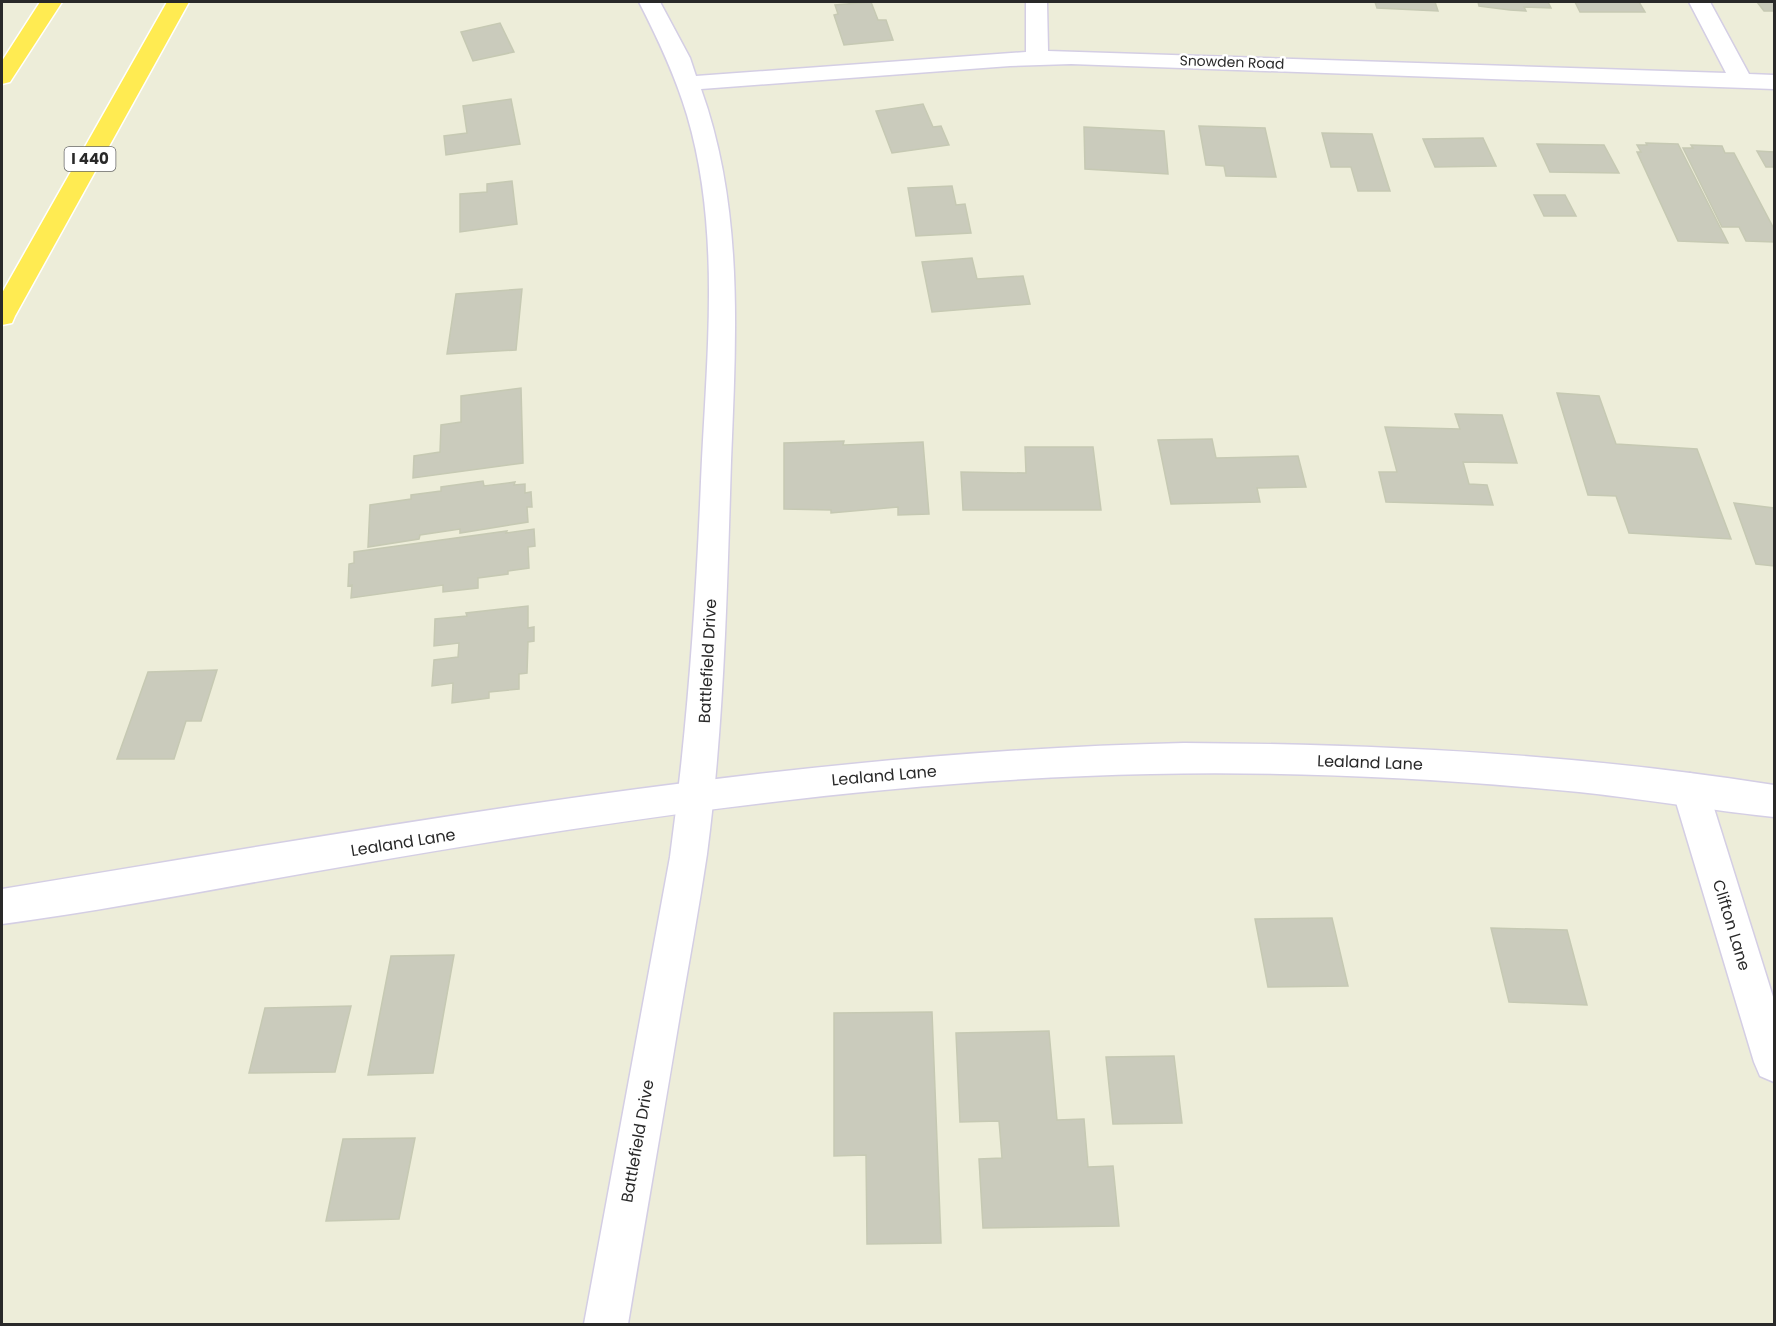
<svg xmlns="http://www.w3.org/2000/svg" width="1776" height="1326" viewBox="0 0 1776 1326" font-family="Poppins,sans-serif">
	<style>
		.building { fill: #cacbbc; stroke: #c6c9b3; stroke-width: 1.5 }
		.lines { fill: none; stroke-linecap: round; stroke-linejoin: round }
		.street-casing { stroke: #d4cee4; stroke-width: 3 }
		.secondary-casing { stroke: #d4cee4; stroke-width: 3 }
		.highway-casing { stroke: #fff; stroke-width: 3 }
		.street { fill: #fff; fill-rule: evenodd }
		.secondary { fill: #fff; fill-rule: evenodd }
		.highway { fill: #ffeb52; fill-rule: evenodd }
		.labels { text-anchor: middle; stroke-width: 5; stroke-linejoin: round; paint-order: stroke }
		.far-street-label { font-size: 14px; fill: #292929; stroke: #fff }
		.shield { fill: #fff; stroke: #696969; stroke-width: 1.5 }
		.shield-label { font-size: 15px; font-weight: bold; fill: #292929 }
		.street-label { font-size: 16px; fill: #292929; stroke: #fff }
	</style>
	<rect width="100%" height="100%" fill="#ededd9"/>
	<path class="building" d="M 871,2 L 878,20 L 886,20 L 893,40 L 844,45 L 834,15 L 838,14 L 835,5 Z
		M 1375,2 L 1435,2 L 1438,11 L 1377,8 Z
		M 1478,2 L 1548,2 L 1551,8 L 1524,7 L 1526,11 L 1510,10 L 1479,6 Z
		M 1575,2 L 1639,2 L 1645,12 L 1580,12 Z
		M 1757,2 L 1774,2 L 1774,11 L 1764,11 Z
		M 500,23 L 514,52 L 473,61 L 461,32 Z
		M 511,99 L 520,144 L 446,155 L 444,136 L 467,133 L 463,106 Z
		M 923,104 L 933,127 L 941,126 L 949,145 L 892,153 L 876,111 Z
		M 1199,126 L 1265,128 L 1276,177 L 1226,176 L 1224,166 L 1206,165 Z
		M 1084,127 L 1164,131 L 1168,174 L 1085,169 Z
		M 1322,133 L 1372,134 L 1390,191 L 1358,191 L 1351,167 L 1331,167 Z
		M 1483,138 L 1496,166 L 1435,167 L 1423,139 Z
		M 1646,143 L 1678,144 L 1728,243 L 1678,241 L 1637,152 L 1641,152 L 1637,145 L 1647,145 Z
		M 1537,144 L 1604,145 L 1619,173 L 1550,172 Z
		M 1691,145 L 1722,146 L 1725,153 L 1734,153 L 1774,229 L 1774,242 L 1746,241 L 1739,227 L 1722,227 L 1683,148 L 1693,148 Z
		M 1757,151 L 1774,152 L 1774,167 L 1766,167 Z
		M 512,181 L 517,224 L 460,232 L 460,194 L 487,192 L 487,184 Z
		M 952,186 L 956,205 L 965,204 L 971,233 L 916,236 L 908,188 Z
		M 1534,195 L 1565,195 L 1576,216 L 1544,216 Z
		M 972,258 L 977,279 L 1023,276 L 1030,304 L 932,312 L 922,262 Z
		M 522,289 L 516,350 L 447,354 L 456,294 Z
		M 521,388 L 523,463 L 413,478 L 414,456 L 440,452 L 441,425 L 461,422 L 461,396 Z
		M 1557,393 L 1599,396 L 1616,444 L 1697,449 L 1731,539 L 1629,533 L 1616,496 L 1588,495 Z
		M 1455,414 L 1502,415 L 1517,463 L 1463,462 L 1469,484 L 1487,485 L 1493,505 L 1386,502 L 1379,472 L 1397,472 L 1385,427 L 1460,429 Z
		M 1212,439 L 1216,458 L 1298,456 L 1306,487 L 1257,488 L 1260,502 L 1171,504 L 1158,440 Z
		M 844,441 L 843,445 L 923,442 L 929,514 L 898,515 L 898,507 L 831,513 L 831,510 L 784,509 L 784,443 Z
		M 1025,447 L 1093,447 L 1101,510 L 963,510 L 961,472 L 1026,473 Z
		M 483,481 L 484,486 L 515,482 L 514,485 L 525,484 L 525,493 L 531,492 L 532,507 L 527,507 L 528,522 L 460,533 L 460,529 L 420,535 L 419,539 L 368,547 L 370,505 L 411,499 L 411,495 L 441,491 L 441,487 Z
		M 1734,503 L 1774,508 L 1774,566 L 1756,564 Z
		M 534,529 L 535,546 L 528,547 L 529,568 L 508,571 L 508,574 L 478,578 L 478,588 L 443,592 L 443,585 L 351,598 L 352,585 L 348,586 L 349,564 L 354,563 L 354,552 L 507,531 L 506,533 Z
		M 528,606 L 528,628 L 534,627 L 534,641 L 528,642 L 527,673 L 519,674 L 519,689 L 489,692 L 489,698 L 452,703 L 453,683 L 432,686 L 434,660 L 458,657 L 459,643 L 434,646 L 435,619 L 467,616 L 466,613 Z
		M 217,670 L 201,721 L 186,721 L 174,759 L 117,759 L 148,672 Z
		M 1332,918 L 1348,986 L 1268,987 L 1255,919 Z
		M 1491,928 L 1567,930 L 1587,1005 L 1509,1002 Z
		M 454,955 L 433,1073 L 368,1075 L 391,956 Z
		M 351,1006 L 335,1072 L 249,1073 L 265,1008 Z
		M 932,1012 L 941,1243 L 867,1244 L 866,1155 L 834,1156 L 834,1013 Z
		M 1049,1031 L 1057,1120 L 1084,1119 L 1088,1167 L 1113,1166 L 1119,1226 L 983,1228 L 979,1159 L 1002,1158 L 999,1121 L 960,1122 L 956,1033 Z
		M 1174,1056 L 1182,1123 L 1113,1124 L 1106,1057 Z
		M 415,1138 L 399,1219 L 326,1221 L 343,1139 Z"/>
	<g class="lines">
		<defs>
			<path id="street" d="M 639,2 L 660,2 L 690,58 L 696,76 L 1026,52 L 1026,2 L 1047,2 L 1048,51 L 1726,73 L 1689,2 L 1710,2 L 1749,74 L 1774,75 L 1774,89 L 1071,64 L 1010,66 L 701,89 C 744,208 736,337 731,461 C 727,593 724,724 707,854 C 699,908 689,962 680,1015 C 663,1118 645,1221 628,1324 L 584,1324 L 670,857 C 687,732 696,607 701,481 C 706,361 722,233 687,115 C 675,75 658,39 639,2 Z
				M 1690,773 L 1702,778 L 1708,789 L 1774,1000 L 1774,1082 L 1760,1076 L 1754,1062 L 1672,789 L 1678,778 Z"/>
			<path id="secondary" d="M 1184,743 C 1381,744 1580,754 1774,785 L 1774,817 C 1709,810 1644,799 1579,792 C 1415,776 1250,769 1086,776 C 844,786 603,822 364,863 C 243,883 123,908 2,924 L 2,889 C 394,825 786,752 1184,743 Z"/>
			<path id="highway" d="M 40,2 L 62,2 L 10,82 L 2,84 L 2,61 Z
				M 167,2 L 189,2 L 15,316 L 12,323 L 2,325 L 2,293 Z"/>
		</defs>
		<use href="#street" class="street-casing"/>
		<use href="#secondary" class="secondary-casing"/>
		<use href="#highway" class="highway-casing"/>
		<use href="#street" class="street"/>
		<use href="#secondary" class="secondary"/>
		<use href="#highway" class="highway"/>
	</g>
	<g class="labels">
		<g class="far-street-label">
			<text transform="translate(1232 62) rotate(2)" y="5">Snowden Road</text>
		</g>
		<rect class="shield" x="64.5" y="147" width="51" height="24" rx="4.5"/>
		<g class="shield-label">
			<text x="90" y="164">I 440</text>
		</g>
		<g class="street-label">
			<text transform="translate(707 661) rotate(-87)" y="6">Battlefield Drive</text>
			<text transform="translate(1370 762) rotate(2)" y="6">Lealand Lane</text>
			<text transform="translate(884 775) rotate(-5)" y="6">Lealand Lane</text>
			<text transform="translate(403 842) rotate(-9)" y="6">Lealand Lane</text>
			<text transform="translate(1732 925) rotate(73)" y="6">Clifton Lane</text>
			<text transform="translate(637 1141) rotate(-80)" y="6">Battlefield Drive</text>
		</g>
	</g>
	<rect width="1776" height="1326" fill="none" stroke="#292929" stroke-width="6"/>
</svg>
